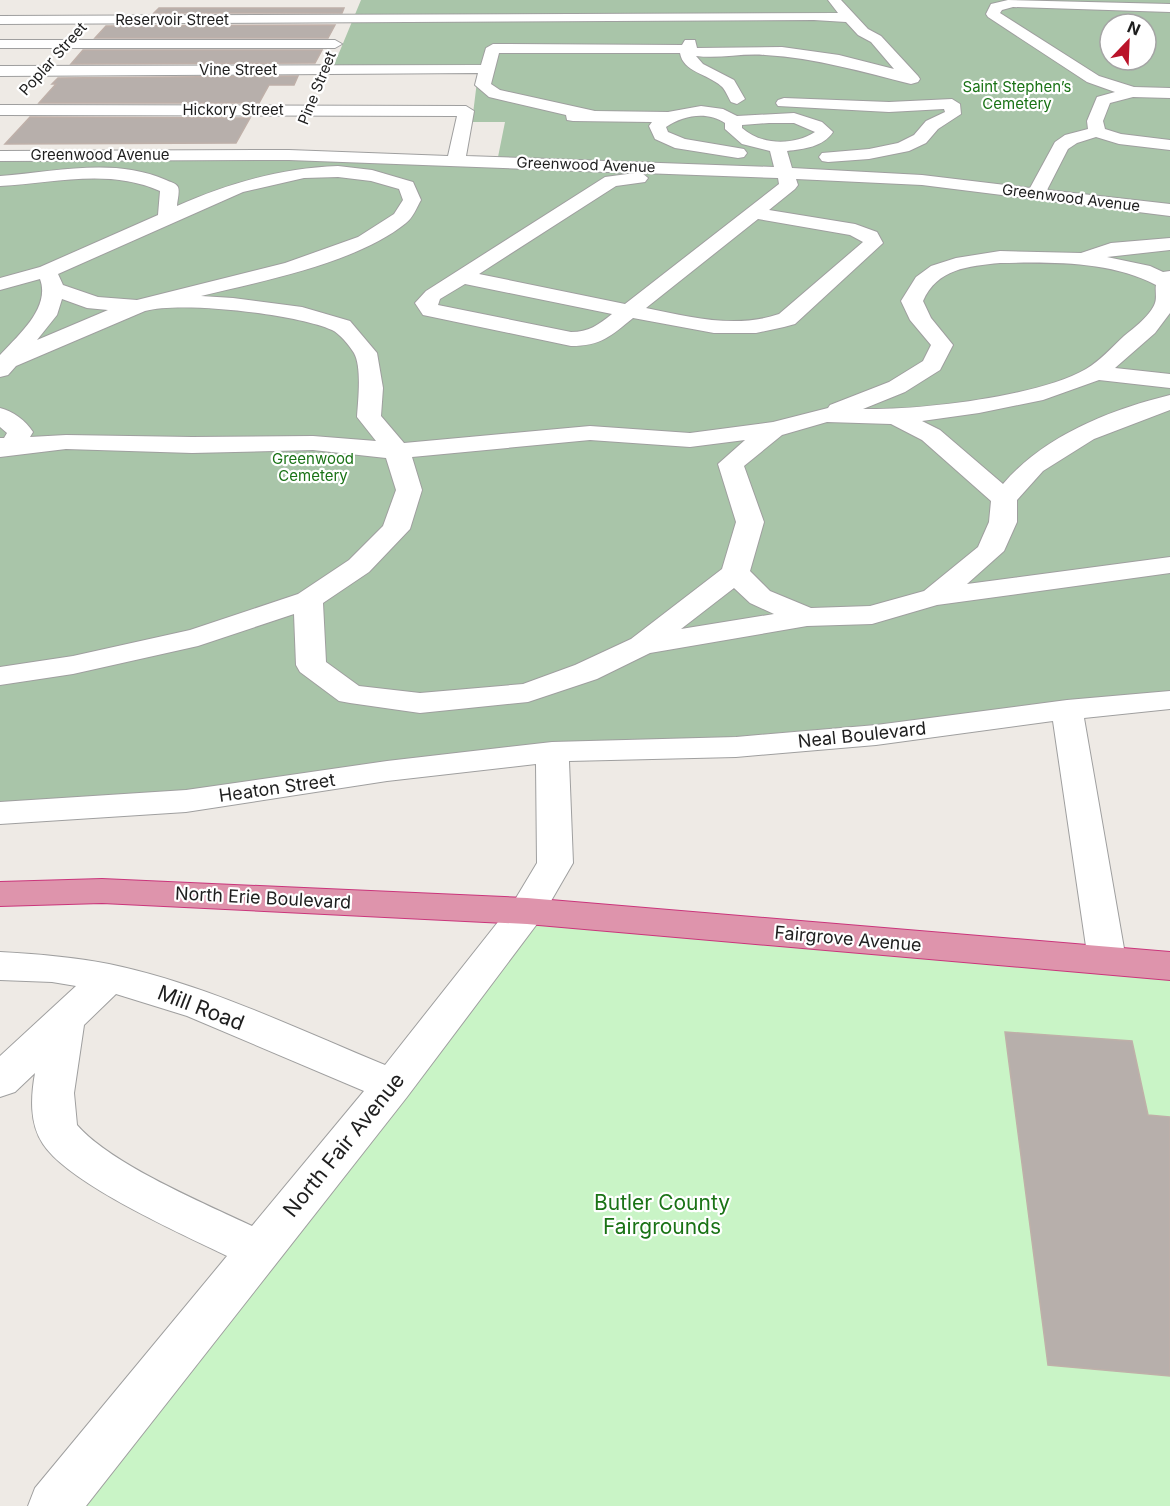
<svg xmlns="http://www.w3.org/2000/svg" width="1170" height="1506" viewBox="0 0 1170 1506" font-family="Inter,sans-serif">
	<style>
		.cemetery { fill: #a9c5a9; fill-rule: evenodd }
		.park { fill: #c9f4c6 }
		.building { fill: #b7afab; stroke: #bfb0a9; stroke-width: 1.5 }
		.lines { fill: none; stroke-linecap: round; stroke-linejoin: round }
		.minor-casing { stroke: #9f9f9f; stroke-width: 2 }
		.highway-casing { stroke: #ca357b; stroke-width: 2 }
		.minor { fill: #fff; fill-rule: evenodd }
		.highway { fill: #de94ac; fill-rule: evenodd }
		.labels { text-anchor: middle; stroke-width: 4.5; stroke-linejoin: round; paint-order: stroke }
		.far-street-label { font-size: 15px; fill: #1e1e1e; stroke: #fff }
		.far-park-label { font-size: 15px; fill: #1a7316; stroke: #fff }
		.street-label { font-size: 18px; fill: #1e1e1e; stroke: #fff }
		.near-street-label { font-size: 21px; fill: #1e1e1e; stroke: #fff }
		.near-park-label { font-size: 21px; fill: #1a7316; stroke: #fff }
	</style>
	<rect width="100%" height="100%" fill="#eeeae5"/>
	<path class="cemetery" d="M 361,0 L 1170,0 L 1170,700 L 552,752 L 0,813 L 0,156 L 497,162 L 505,122 L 472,122 L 479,65 L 334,65 ZM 1110,24 L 1146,24 L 1146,60 L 1110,60 Z"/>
	<path class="park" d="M 527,911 L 1170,966 L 1170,1506 L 55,1506 Z"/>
	<path class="building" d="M 159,8 L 344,8 L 342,13 L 154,13 Z
		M 335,25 L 328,38 L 95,38 L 106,26 Z
		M 83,50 L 322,50 L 315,63 L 71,64 Z
		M 298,76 L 294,85 L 269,85 L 259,103 L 39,103 L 56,84 L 52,84 L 58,78 Z
		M 30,117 L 250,118 L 236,143 L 5,144 Z
		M 1005,1032 L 1132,1041 L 1148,1115 L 1170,1117 L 1170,1376 L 1048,1365 Z"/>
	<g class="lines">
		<defs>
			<path id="minor" d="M 828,0 L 841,0 L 868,29 L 881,36 L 918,76 L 920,79 L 918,82 L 911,84 C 863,72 816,58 765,55 C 742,53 719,59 696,56 L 703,64 L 734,80 L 745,99 L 737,104 L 731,102 C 728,97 725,89 721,86 C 708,74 683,72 680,53 L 499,53 L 491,84 L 500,90 L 595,111 L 668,112 L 701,106 L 723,109 L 737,116 L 794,113 L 822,122 L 833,132 C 823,147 804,149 787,151 L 792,168 L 922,175 L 1030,188 L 1055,142 L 1065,135 L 1088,129 L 1087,121 L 1097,97 L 1115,92 L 1087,82 L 988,17 L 986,14 L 991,4 L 1008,0 L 1170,4 L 1170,12 L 1013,7 L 1002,10 L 1000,13 L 1099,76 L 1134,87 L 1170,88 L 1170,98 L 1133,97 L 1110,103 L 1103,121 L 1105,129 L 1121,134 L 1170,140 L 1170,150 L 1119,144 L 1096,137 L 1077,143 L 1068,149 L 1047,190 L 1170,204 L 1170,216 L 922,185 L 796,179 L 798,185 L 795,189 L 769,210 L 855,224 L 877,232 L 883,243 L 795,324 L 784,327 L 756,333 L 714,333 L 633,318 C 611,336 601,346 571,346 L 423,315 L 415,303 L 426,291 L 605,177 L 635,173 L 289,160 L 0,161 L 0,151 L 289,150 L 448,156 L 457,116 L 0,115 L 0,105 L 466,106 L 474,111 L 466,156 L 774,167 L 770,151 L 742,144 L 725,129 L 725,123 C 707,111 684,115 666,127 L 668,132 L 685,139 L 744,149 L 747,153 L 744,157 L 738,158 L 675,148 L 655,139 L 649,126 L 652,122 L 573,121 L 567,120 L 566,115 L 489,97 L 475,85 L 478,73 L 0,76 L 0,66 L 481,65 L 486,48 L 493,44 L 682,45 L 685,40 L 695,40 L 697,48 L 782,47 L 839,55 L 894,69 L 871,42 L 858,35 L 846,22 L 814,20 L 0,24 L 0,16 L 838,13 ZM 769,123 L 794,123 L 815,132 C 793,146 761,145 742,128 L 742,125 ZM 642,173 L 778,178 L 779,184 L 625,304 L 479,274 L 616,186 L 645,182 L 648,178 ZM 758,219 L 850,235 L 863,242 L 779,314 C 736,329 690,317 646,308 ZM 465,284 L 612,314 C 598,325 589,332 571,332 L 438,305 L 440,299 Z
				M 0,40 L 335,40 L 342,44 L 335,48 L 0,48 Z
				M 784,98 L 889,102 L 952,99 L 960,104 L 961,114 L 938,129 L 926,143 L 909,151 L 869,159 L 828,162 L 822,161 L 819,157 L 822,153 L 869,149 L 898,143 L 914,135 L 926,121 L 945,112 L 944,109 L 889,112 L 778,106 L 776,103 L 778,100 Z
				M 338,166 L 372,170 L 413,182 L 421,200 C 417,207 413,218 406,223 C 357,263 263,281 201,296 L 233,298 L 302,307 L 350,321 L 377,353 L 383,388 L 381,416 L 404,443 L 590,426 L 690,433 L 773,422 L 828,408 L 830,405 L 889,382 L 923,361 L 931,345 L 910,320 L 901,301 L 916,277 L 931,266 L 956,258 L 1000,251 L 1081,253 L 1111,243 L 1170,238 L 1170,250 L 1107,257 L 1150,266 L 1163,272 L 1170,271 L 1170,313 L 1155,333 L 1115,368 L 1170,374 L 1170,388 L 1099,380 L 1043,400 L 979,413 L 922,421 L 940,430 L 1003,484 C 1044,436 1109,410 1170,395 L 1170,410 L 1094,439 L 1043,471 L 1017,500 L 1017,522 L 1004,551 L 967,584 L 1170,557 L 1170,573 L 937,605 L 872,624 L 807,626 L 650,653 L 597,679 L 528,702 L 420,713 L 350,703 L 339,701 L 300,672 L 296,665 L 294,614 L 198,646 L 73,674 L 0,685 L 0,667 L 73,656 L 190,630 L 298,594 L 349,560 L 383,526 L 396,490 L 386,458 L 313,450 L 192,453 L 66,449 L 0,457 L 0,438 L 4,438 L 7,433 L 0,427 L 0,408 C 13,411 26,421 33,432 L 30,437 L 66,435 L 192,437 L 313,436 L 376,441 L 357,417 C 358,401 362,367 354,353 C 350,346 339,333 332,330 C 295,314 182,301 145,311 L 16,366 L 8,375 L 0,377 L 0,355 C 17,336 51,308 40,279 L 0,290 L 0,278 L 40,267 L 158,215 L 160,191 C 109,168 53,183 0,186 L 0,176 C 55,172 114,157 166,180 C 170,182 176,183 178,187 C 180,192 177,201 177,206 C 229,183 281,168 338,166 ZM 338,177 L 371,181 L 399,189 L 403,200 L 394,214 L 358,237 L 285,263 L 137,300 L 98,297 L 63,285 L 58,274 L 243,192 L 304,178 ZM 1000,263 C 1051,262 1110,261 1156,285 C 1155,290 1157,298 1155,303 C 1151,315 1134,328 1124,336 C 1112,347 1100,361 1086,369 C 1037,397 920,410 863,409 L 905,392 L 940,370 L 953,345 L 931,318 L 923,301 C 937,269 968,266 1000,263 ZM 62,299 L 87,308 L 108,310 L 37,340 L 57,315 ZM 827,422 L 891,424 L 922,440 L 991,501 L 989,522 L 978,547 L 924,591 L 870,606 L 811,608 L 770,591 L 750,571 L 764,522 L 744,466 L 782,435 ZM 590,440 L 690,447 L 745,440 L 718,464 L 736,522 L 722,569 L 631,639 L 575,665 L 523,684 L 420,693 L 359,686 L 326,662 L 323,603 L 369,572 L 410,529 L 422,490 L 412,457 ZM 734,588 L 750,603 L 774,614 L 681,629 Z
				M 1170,691 L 1170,709 L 1084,718 L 1126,960 L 1121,969 L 1107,973 L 1093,969 L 1088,960 L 1053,721 L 876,745 L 736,757 L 569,761 L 573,863 L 540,920 L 407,1097 L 86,1506 L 28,1506 L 35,1488 L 227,1256 C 182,1234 69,1184 43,1144 C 29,1123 31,1096 35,1073 L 15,1092 L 0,1097 L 0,1056 L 76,986 L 52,982 L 0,980 L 0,952 C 37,954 73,957 109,964 C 205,984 295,1028 385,1065 L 513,903 L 537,863 L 536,764 L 387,781 L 186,812 L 0,824 L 0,802 L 186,790 L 387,761 L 552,742 L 736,737 L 876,725 L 1067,700 ZM 116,994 L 187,1016 L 364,1091 L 252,1226 C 204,1203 112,1165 77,1125 L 74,1093 L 84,1025 Z"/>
			<path id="highway" d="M 102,879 L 527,898 L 1170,952 L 1170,980 L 527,924 L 102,903 L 0,906 L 0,882 Z"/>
		</defs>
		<use href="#minor" class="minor-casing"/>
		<use href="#highway" class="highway-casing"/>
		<use href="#minor" class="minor"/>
		<use href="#highway" class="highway"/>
	</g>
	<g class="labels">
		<g class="far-street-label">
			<text x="172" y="25">Reservoir Street</text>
			<text transform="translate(53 59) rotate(-48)" y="5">Poplar Street</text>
			<text x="238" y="75">Vine Street</text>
			<text transform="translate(317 88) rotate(-68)" y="5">Pine Street</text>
			<text x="233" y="115">Hickory Street</text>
			<text x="100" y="160">Greenwood Avenue</text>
			<text transform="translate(586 165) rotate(2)" y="5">Greenwood Avenue</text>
			<text transform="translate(1071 198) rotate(7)" y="5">Greenwood Avenue</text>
		</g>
		<g class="far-park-label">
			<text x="1017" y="92">Saint Stephen’s<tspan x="1017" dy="17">Cemetery</tspan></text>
			<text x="313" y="464">Greenwood<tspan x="313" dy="17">Cemetery</tspan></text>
		</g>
		<g class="street-label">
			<text transform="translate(862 735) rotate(-6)" y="6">Neal Boulevard</text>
			<text transform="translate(277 788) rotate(-8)" y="6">Heaton Street</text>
			<text transform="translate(263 898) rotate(3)" y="6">North Erie Boulevard</text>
			<text transform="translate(848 939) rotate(5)" y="6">Fairgrove Avenue</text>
		</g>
		<g class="near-street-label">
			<text transform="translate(201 1008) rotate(21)" y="7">Mill Road</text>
			<text transform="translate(344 1145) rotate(-51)" y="7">North Fair Avenue</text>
		</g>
		<g class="near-park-label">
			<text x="662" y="1210">Butler County<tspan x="662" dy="24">Fairgrounds</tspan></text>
		</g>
	</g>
	<g transform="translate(1128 42) rotate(23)"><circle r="28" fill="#ffffff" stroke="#a5a5a5" stroke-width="1.5"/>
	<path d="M0-4.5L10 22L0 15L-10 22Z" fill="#ba1329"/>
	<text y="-9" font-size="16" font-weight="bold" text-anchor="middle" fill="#1e1e1e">N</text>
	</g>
</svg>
